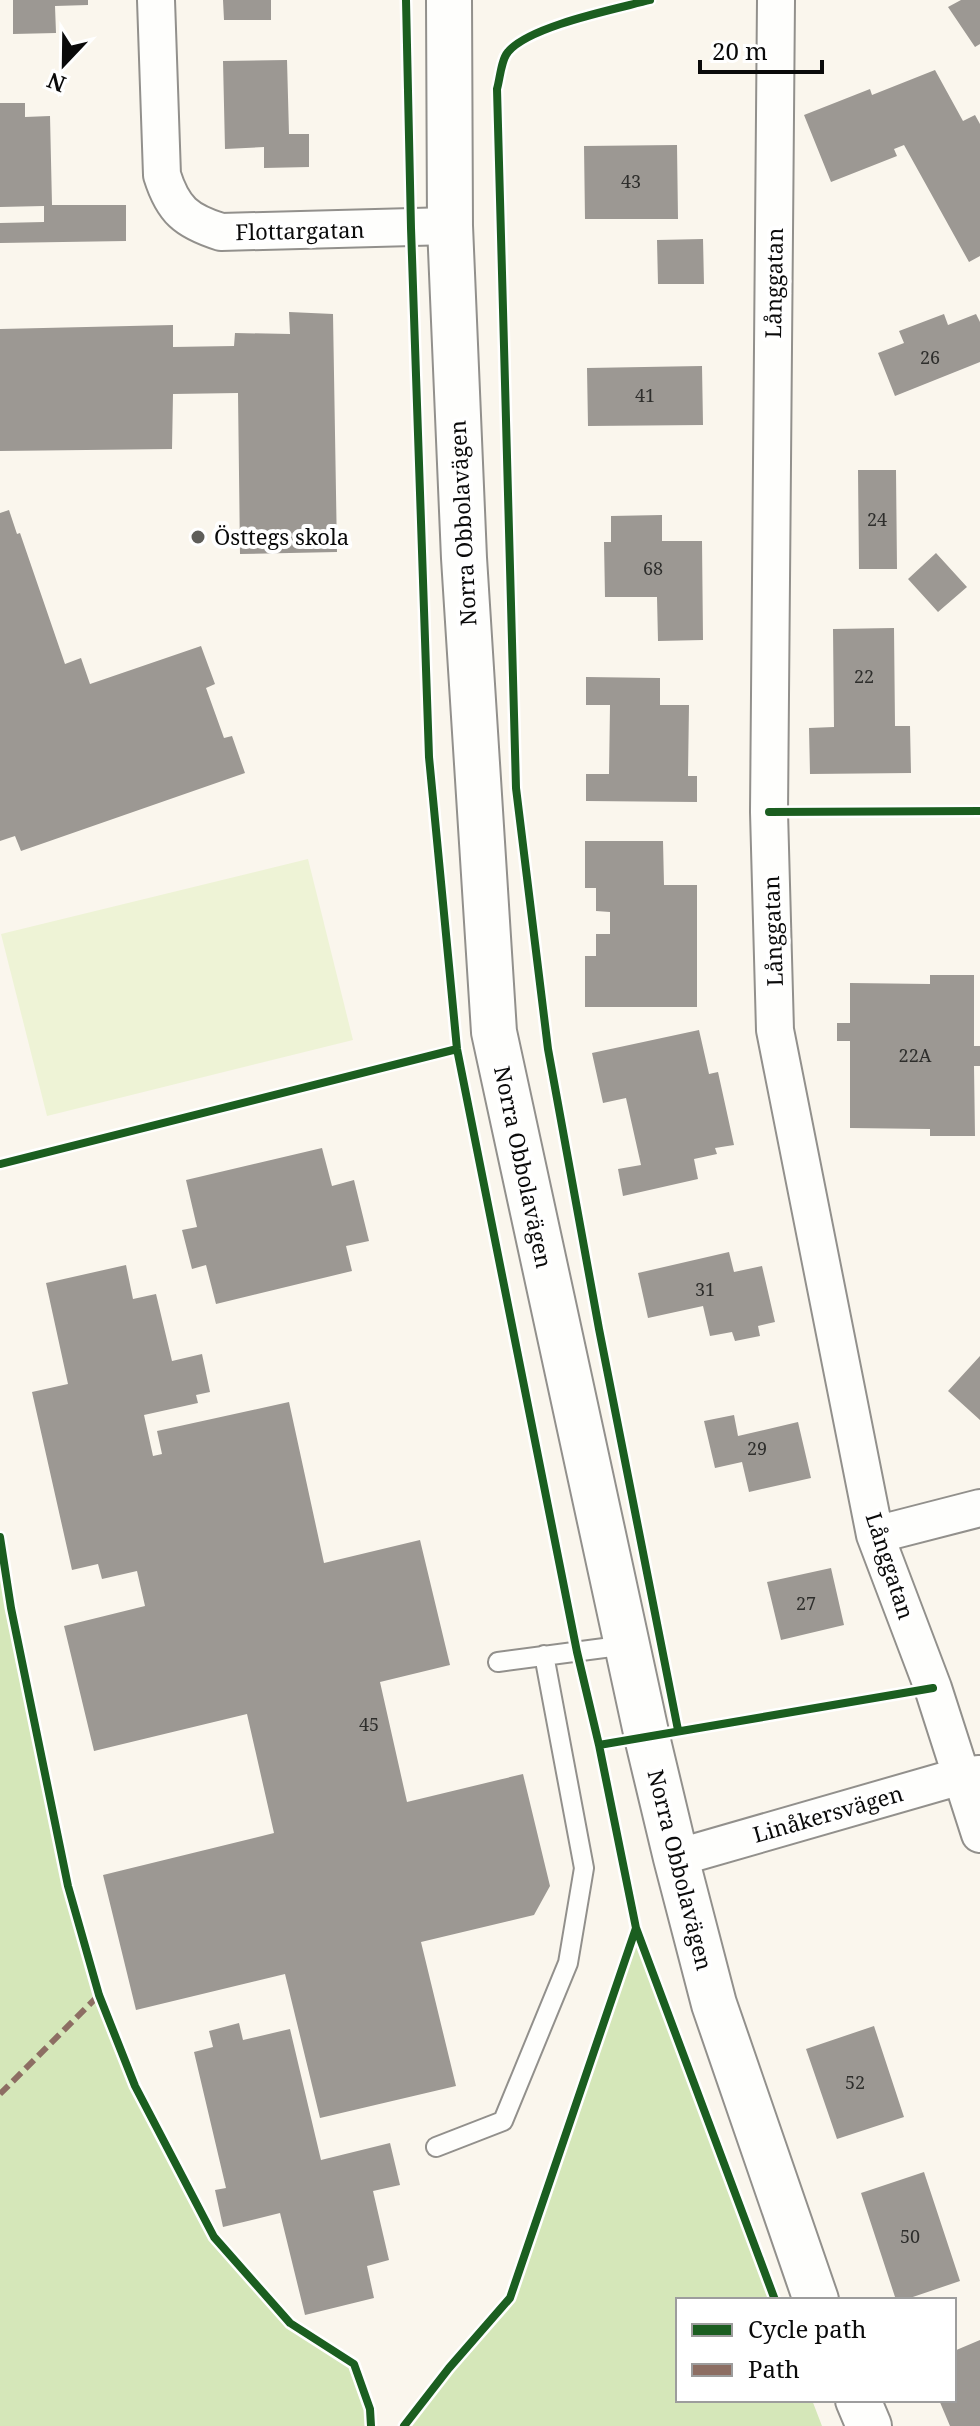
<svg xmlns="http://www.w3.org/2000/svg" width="980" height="2426" viewBox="0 0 980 2426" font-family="'Noto Serif',serif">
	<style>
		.forest { fill: #d5e7b9 }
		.pitch { fill: #eef3d6 }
		.building { fill: #9c9893 }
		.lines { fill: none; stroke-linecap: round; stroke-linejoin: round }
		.service-casing { stroke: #92908c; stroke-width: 22 }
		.minor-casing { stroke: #92908c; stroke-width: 40 }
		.tertiary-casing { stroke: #92908c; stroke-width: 48 }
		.service { stroke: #fefefc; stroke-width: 18 }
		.minor { stroke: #fefefc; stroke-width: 36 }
		.tertiary { stroke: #fefefc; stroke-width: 44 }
		.quiet { stroke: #8d6e63; stroke-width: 6; stroke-dasharray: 12 6; stroke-linecap: butt }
		.cycleway-casing { stroke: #fff; stroke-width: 13 }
		.cycleway { stroke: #1b5e20; stroke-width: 8 }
		.poi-dot { fill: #5e5d59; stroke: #fff; stroke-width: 3 }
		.labels { text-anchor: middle; stroke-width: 8; stroke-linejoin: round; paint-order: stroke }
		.number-label { font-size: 18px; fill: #2e2e2c }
		.street-label { font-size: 22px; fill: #0a0a0a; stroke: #fff }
		.poi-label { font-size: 22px; fill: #0a0a0a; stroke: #fff; text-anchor: start }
	</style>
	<rect width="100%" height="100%" fill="#faf6ed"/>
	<path class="forest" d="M 0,1538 L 11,1608 L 68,1886 L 99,1995 L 135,2086 L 214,2237 L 290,2323 L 354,2364 L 370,2409 L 371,2426 L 0,2426 Z
		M 636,1928 L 775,2300 L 678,2300 L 678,2400 L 812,2400 L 822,2426 L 404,2426 L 449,2368 L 510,2298 Z"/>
	<path class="pitch" d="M 308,859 L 353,1040 L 47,1116 L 1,934 Z"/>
	<path class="building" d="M 13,0 L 88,0 L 88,5 L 55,6 L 56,33 L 13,34 Z
		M 223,0 L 271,0 L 271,20 L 224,20 Z
		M 961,0 L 980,0 L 980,44 L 975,47 L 948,7 Z
		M 287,60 L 289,134 L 309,134 L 309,167 L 264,168 L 264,147 L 225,149 L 223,61 Z
		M 935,70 L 963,121 L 975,115 L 980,124 L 980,256 L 969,262 L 904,145 L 894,149 L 897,156 L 831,182 L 804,115 L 870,89 L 872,95 Z
		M 0,103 L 25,103 L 25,117 L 50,116 L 52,205 L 126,205 L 126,241 L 0,243 L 0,223 L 44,222 L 44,206 L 0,207 Z
		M 677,145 L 678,219 L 585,219 L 584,146 Z
		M 703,239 L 704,284 L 658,284 L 657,240 Z
		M 289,312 L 333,314 L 337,552 L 240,554 L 238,393 L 173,394 L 172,449 L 0,451 L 0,329 L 173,325 L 173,347 L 234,346 L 235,333 L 290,334 Z
		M 944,314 L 948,325 L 976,314 L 980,322 L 980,362 L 895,396 L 878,353 L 904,343 L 899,331 Z
		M 702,366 L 703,425 L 588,426 L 587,368 Z
		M 858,470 L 896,470 L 897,569 L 859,569 Z
		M 9,510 L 17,534 L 20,533 L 65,664 L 81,658 L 90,684 L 201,646 L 215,684 L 206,688 L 224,738 L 232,736 L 245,773 L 21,851 L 15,836 L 0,841 L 0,513 Z
		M 662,515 L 662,541 L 702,541 L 703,640 L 658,641 L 657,597 L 605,597 L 604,542 L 611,542 L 611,516 Z
		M 936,553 L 967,587 L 938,612 L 908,579 Z
		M 894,628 L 895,726 L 910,726 L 911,773 L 810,774 L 809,728 L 834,727 L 833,629 Z
		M 586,677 L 660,678 L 660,705 L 689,705 L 688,776 L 697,776 L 697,802 L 586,801 L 586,774 L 609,774 L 610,705 L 586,705 Z
		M 585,841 L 663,841 L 664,885 L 697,885 L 697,1007 L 585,1007 L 585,956 L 596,956 L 596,934 L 610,934 L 610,912 L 596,911 L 596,888 L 585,888 Z
		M 930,975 L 974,975 L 974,1046 L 980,1046 L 980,1066 L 974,1066 L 975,1136 L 930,1136 L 930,1129 L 850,1128 L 850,1041 L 837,1041 L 837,1023 L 850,1023 L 850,983 L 930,984 Z
		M 699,1030 L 709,1074 L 718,1072 L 734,1145 L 715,1148 L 717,1154 L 694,1159 L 698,1179 L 623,1196 L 618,1169 L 641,1165 L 626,1098 L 603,1103 L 592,1053 Z
		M 322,1148 L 332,1186 L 354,1180 L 369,1241 L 346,1246 L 352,1271 L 216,1304 L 206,1265 L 192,1269 L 182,1230 L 197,1227 L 186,1180 Z
		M 729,1252 L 734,1272 L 762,1266 L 775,1322 L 758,1326 L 760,1336 L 735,1341 L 732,1332 L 710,1336 L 703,1306 L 648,1318 L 638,1273 Z
		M 126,1265 L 133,1299 L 156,1294 L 172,1361 L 202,1354 L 210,1392 L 196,1395 L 198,1403 L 144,1415 L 153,1456 L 162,1454 L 157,1431 L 289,1402 L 324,1563 L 420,1540 L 450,1665 L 380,1682 L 407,1802 L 523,1774 L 550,1886 L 534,1915 L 421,1942 L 456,2086 L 320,2118 L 285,1974 L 136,2010 L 103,1875 L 274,1833 L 247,1714 L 94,1751 L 64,1626 L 145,1606 L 137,1571 L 102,1579 L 98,1564 L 72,1570 L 32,1392 L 68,1384 L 46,1283 Z
		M 980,1356 L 980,1420 L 948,1391 Z
		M 734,1415 L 738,1436 L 798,1422 L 811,1478 L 749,1492 L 742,1462 L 715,1468 L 704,1421 Z
		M 831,1568 L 844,1625 L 781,1640 L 767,1582 Z
		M 239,2023 L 243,2040 L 290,2029 L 321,2160 L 390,2143 L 400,2185 L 373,2191 L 389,2260 L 367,2266 L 374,2298 L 305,2315 L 280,2213 L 223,2227 L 215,2190 L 226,2188 L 194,2052 L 213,2047 L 209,2031 Z
		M 874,2026 L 904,2117 L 837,2139 L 806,2049 Z
		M 924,2172 L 960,2281 L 904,2300 L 896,2300 L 861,2193 Z
		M 980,2340 L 980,2426 L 950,2426 L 939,2400 L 954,2400 L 954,2351 Z"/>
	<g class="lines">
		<defs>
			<path id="service" d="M 498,1662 L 627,1645
				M 436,2147 L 503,2121 L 568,1963 L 584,1868 L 544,1655"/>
			<path id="minor" d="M 156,0 L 162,175 C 173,210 186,221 221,232 L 450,226
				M 776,0 L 769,812 L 775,1030 L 875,1535 L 933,1688 L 980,1834
				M 875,1535 L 980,1508
				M 676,1858 L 961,1776 L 980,1774"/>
			<path id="tertiary" d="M 449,0 L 450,226 L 464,558 L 494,1032 L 647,1737 L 676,1858 L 714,2004 L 816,2300
				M 858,2400 L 869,2426"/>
		</defs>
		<use href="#service" class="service-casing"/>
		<use href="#minor" class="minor-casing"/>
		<use href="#tertiary" class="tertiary-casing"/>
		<use href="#service" class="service"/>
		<use href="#minor" class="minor"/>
		<use href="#tertiary" class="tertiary"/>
		<path class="quiet" d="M 0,2094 L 99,1995"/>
		<defs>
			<path id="cycleway" d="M 406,0 L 411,228 L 429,757 L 457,1049 L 577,1652 L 599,1745 L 636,1928 L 775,2300
				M 650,0 C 616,9 529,26 508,52 C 501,60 500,79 497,89 L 516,788 L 548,1049 L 599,1329 L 678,1730
				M 769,812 L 980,811
				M 0,1164 L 457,1049
				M 0,1537 L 11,1608 L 68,1886 L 99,1995 L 135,2086 L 214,2237 L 290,2323 L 354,2364 L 370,2409 L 371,2426
				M 599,1745 L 933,1688
				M 404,2426 L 449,2368 L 510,2298 L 636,1928"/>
		</defs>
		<use href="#cycleway" class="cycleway-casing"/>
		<use href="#cycleway" class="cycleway"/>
	</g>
	<circle class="poi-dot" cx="198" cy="537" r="8"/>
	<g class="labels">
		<g class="number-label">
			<text x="631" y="188">43</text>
			<text x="930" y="364">26</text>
			<text x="645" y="402">41</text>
			<text x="877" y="526">24</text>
			<text x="653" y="575">68</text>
			<text x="864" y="683">22</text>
			<text x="915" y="1062">22A</text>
			<text x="705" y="1296">31</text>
			<text x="757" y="1455">29</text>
			<text x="806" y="1610">27</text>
			<text x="369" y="1731">45</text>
			<text x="855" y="2089">52</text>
			<text x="910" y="2243">50</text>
		</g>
		<g class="street-label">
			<text transform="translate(300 231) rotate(-1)" y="8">Flottargatan</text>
			<text transform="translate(774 283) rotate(-89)" y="8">Långgatan</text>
			<text transform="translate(463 523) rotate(-93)" y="8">Norra Obbolavägen</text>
			<text transform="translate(773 931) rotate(-92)" y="8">Långgatan</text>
			<text transform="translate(523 1167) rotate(78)" y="8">Norra Obbolavägen</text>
			<text transform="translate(890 1566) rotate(72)" y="8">Långgatan</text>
			<text transform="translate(828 1814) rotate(-16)" y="8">Linåkersvägen</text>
			<text transform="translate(680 1870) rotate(76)" y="8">Norra Obbolavägen</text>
		</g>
		<g class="poi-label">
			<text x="214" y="545">Östtegs skola</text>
		</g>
	</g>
	<rect x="676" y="2298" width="280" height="104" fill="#ffffff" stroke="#9d9d9d" stroke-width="2"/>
	<rect x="692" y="2324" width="40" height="12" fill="#1b5e20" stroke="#9d9d9d" stroke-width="2"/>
	<text x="748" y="2338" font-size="24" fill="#0a0a0a">Cycle path</text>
	<rect x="692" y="2364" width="40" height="12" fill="#8d6e63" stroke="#9d9d9d" stroke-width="2"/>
	<text x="748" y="2378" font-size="24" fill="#0a0a0a">Path</text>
	<g transform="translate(64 64) rotate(202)" stroke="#ffffff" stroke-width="6" paint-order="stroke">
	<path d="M0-6L14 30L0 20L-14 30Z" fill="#0a0a0a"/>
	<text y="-12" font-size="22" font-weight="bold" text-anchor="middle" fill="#0a0a0a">N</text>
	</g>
	<path d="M700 60v12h122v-12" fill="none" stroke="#0a0a0a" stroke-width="4"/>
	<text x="712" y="60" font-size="24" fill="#0a0a0a" stroke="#ffffff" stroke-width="6" paint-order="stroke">20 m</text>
</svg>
